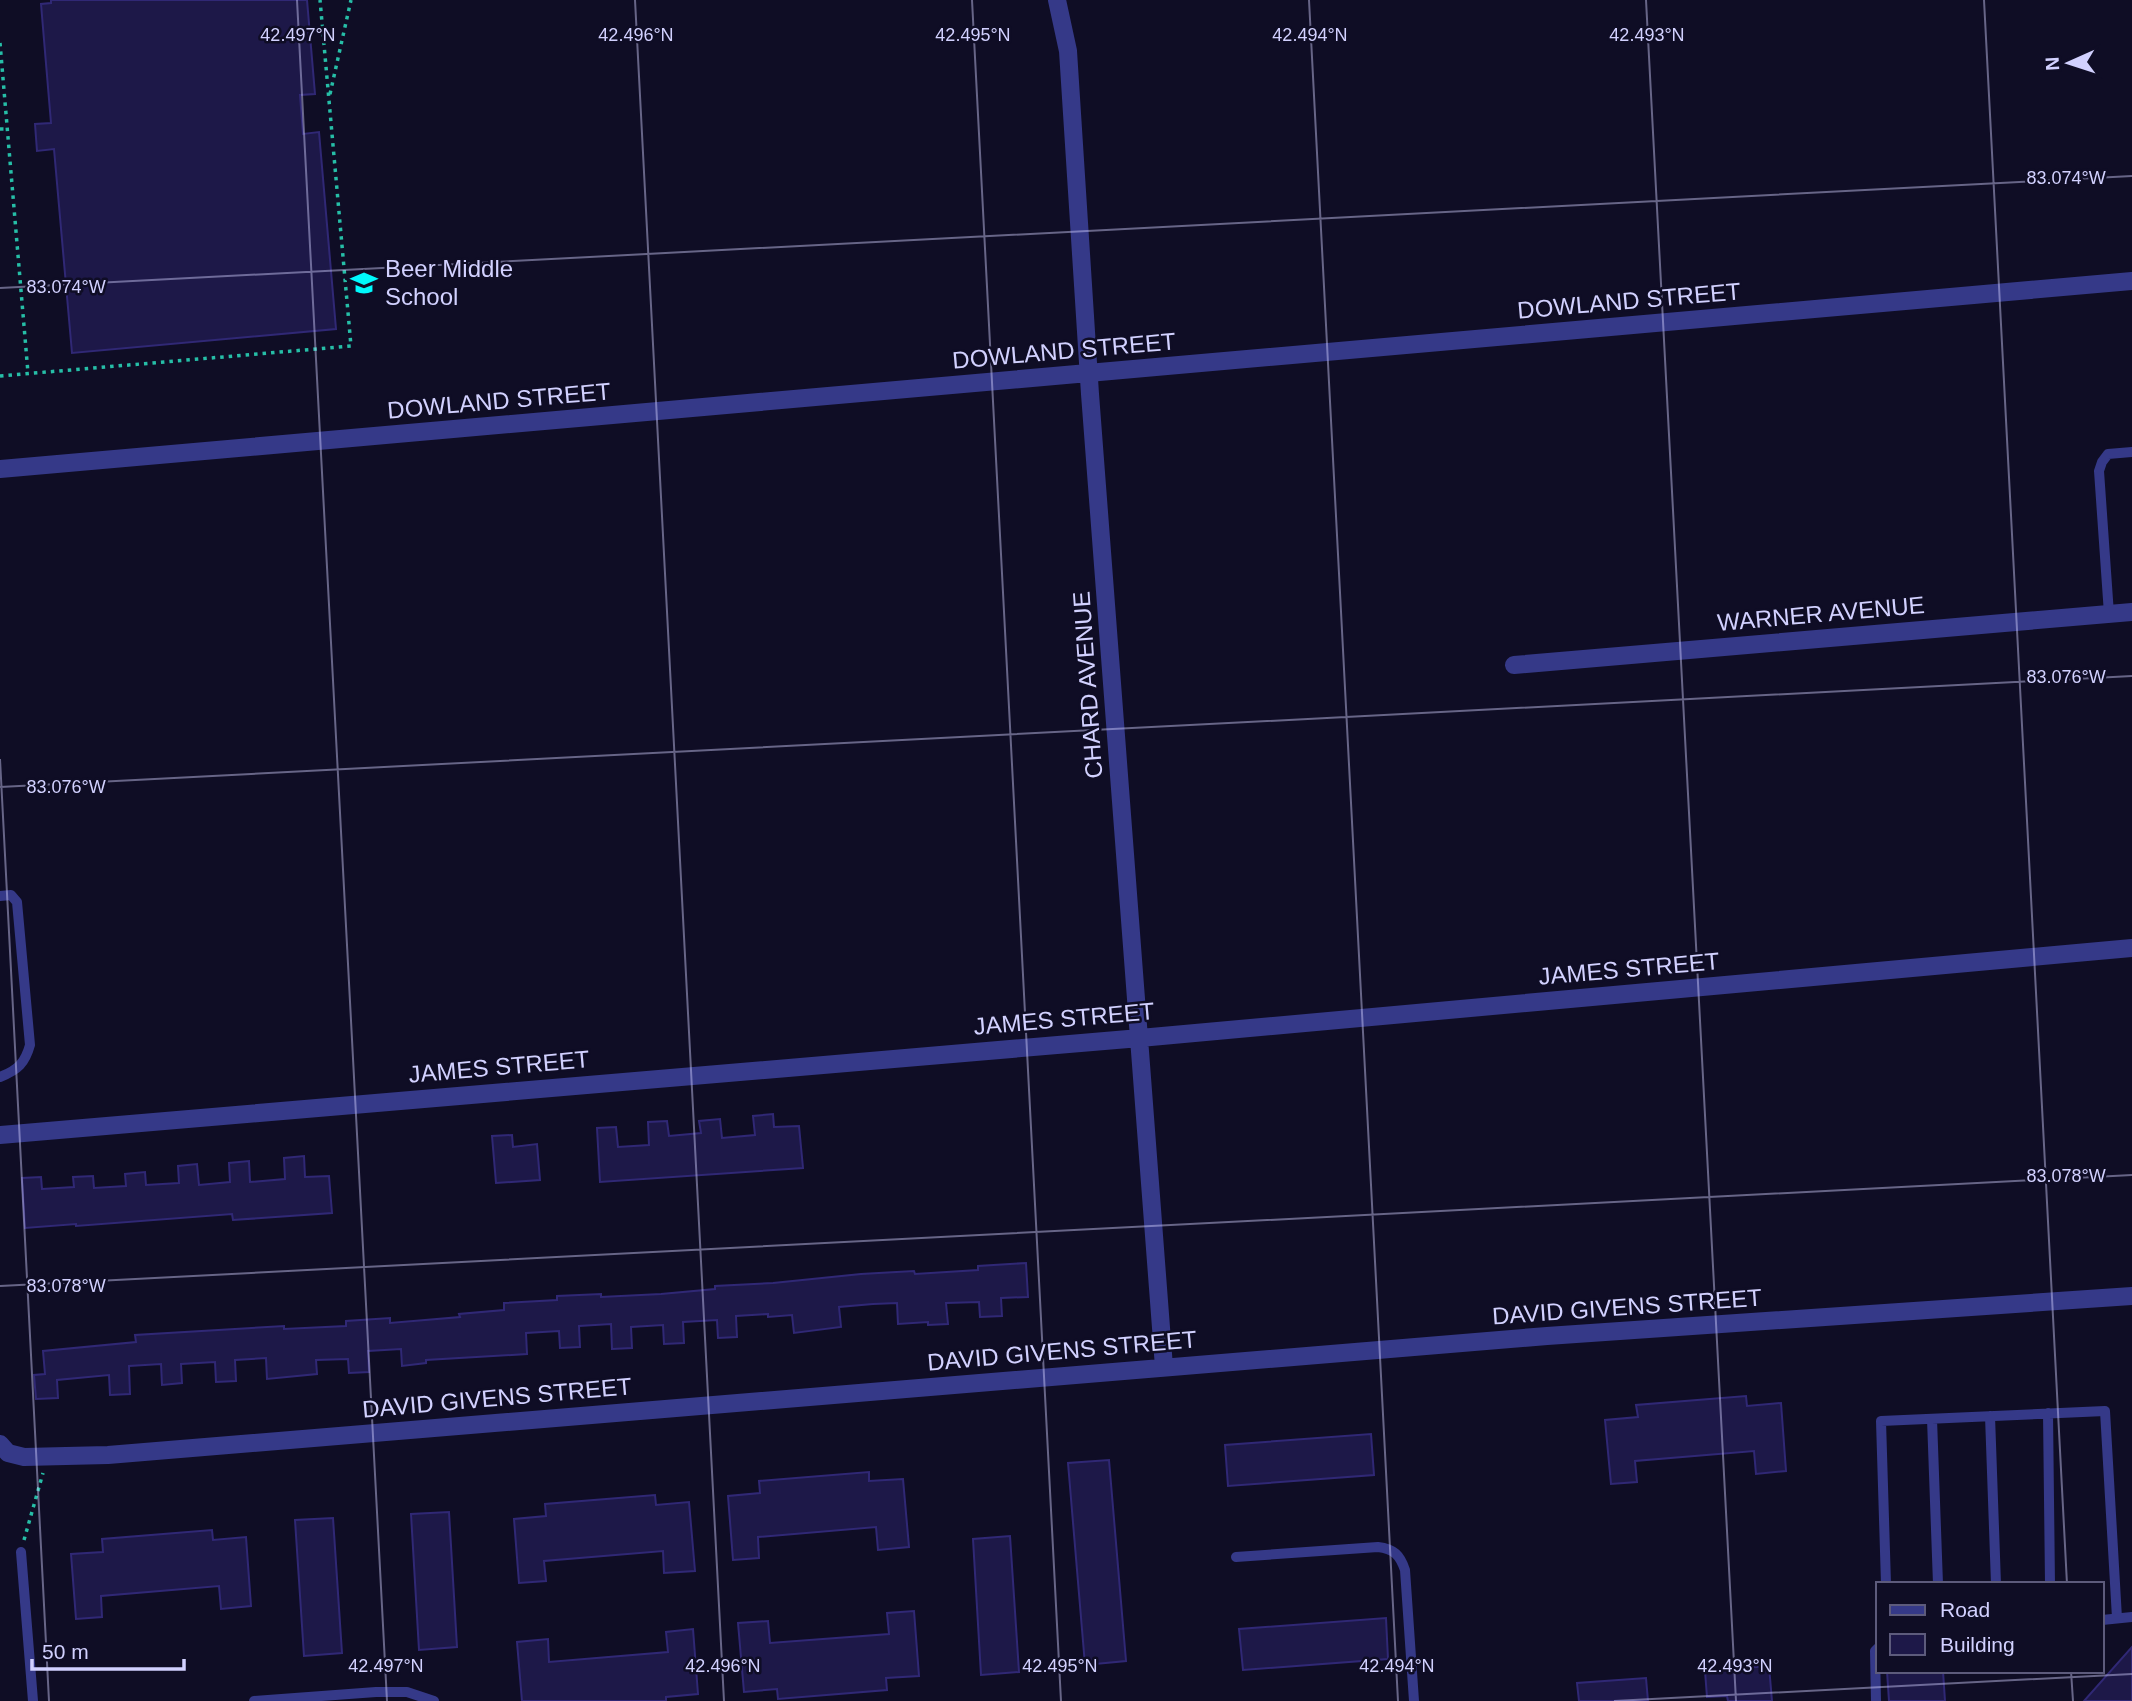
<svg xmlns="http://www.w3.org/2000/svg" width="2132" height="1701" viewBox="0 0 2132 1701" font-family="Arial,sans-serif">
	<style>
		.building { fill: #1d1848; stroke: #302875; stroke-width: 2 }
		.lines { fill: none; stroke-linecap: round; stroke-linejoin: round }
		.path { stroke: #26bea7; stroke-width: 3.5; stroke-dasharray: 3.5 5; stroke-linecap: butt }
		.lane { stroke: #353988; stroke-width: 10 }
		.street { stroke: #353988; stroke-width: 18 }
		.ticks { fill: none; stroke: #d2d1ff; stroke-width: 2; stroke-opacity: 0.45 }
		.labels { text-anchor: middle; stroke-width: 5; stroke-linejoin: round; paint-order: stroke }
		.poi-label { font-size: 24px; fill: #d2d1ff; stroke: #0f0d25; text-anchor: start }
		.street-label { font-size: 24px; fill: #d2d1ff; stroke: #0f0d25 }
		.ticks-label { font-size: 18px; text-anchor: middle; fill: #d2d1ff; stroke: #0f0d25; stroke-width: 5; stroke-linejoin: round; paint-order: stroke }
	</style>
	<rect width="100%" height="100%" fill="#0f0d25"/>
	<path class="building" d="M 51,0 L 307,0 L 315,94 L 300,95 L 303,134 L 319,132 L 336,329 L 72,353 L 54,149 L 37,151 L 35,124 L 51,123 L 41,4 L 51,3 Z
		M 773,1114 L 774,1127 L 799,1126 L 803,1168 L 600,1182 L 597,1128 L 616,1127 L 618,1147 L 649,1145 L 648,1122 L 667,1121 L 669,1136 L 701,1133 L 699,1121 L 720,1119 L 722,1138 L 755,1135 L 753,1116 Z
		M 512,1135 L 513,1147 L 537,1144 L 540,1180 L 496,1183 L 492,1136 Z
		M 304,1156 L 305,1177 L 329,1176 L 332,1213 L 233,1220 L 232,1214 L 76,1226 L 76,1224 L 25,1228 L 22,1178 L 41,1177 L 42,1189 L 74,1187 L 73,1177 L 93,1176 L 94,1188 L 126,1186 L 125,1174 L 145,1172 L 146,1185 L 179,1183 L 178,1166 L 197,1164 L 199,1185 L 230,1182 L 229,1163 L 249,1161 L 250,1182 L 285,1179 L 284,1158 Z
		M 1026,1263 L 1028,1297 L 1001,1298 L 1002,1316 L 980,1317 L 979,1302 L 946,1303 L 948,1324 L 928,1325 L 928,1322 L 898,1324 L 897,1303 L 873,1304 L 839,1307 L 841,1327 L 794,1333 L 792,1315 L 768,1317 L 768,1314 L 736,1316 L 737,1337 L 718,1338 L 717,1320 L 683,1322 L 684,1343 L 664,1344 L 663,1325 L 631,1327 L 632,1348 L 612,1349 L 611,1324 L 579,1326 L 580,1347 L 560,1348 L 559,1331 L 526,1333 L 527,1354 L 426,1360 L 426,1363 L 402,1366 L 401,1349 L 368,1351 L 369,1372 L 349,1373 L 348,1359 L 316,1360 L 317,1374 L 267,1379 L 266,1358 L 235,1360 L 236,1381 L 216,1382 L 215,1362 L 181,1364 L 182,1383 L 162,1385 L 161,1364 L 129,1366 L 130,1394 L 110,1395 L 109,1375 L 57,1380 L 58,1398 L 36,1399 L 34,1375 L 45,1374 L 43,1351 L 136,1342 L 135,1335 L 284,1326 L 284,1329 L 346,1326 L 346,1321 L 390,1318 L 390,1323 L 460,1317 L 459,1314 L 504,1310 L 504,1303 L 557,1300 L 557,1296 L 601,1294 L 601,1297 L 661,1294 L 715,1289 L 715,1286 L 773,1283 L 861,1274 L 914,1271 L 915,1274 L 978,1270 L 978,1266 Z
		M 1746,1396 L 1747,1406 L 1781,1403 L 1786,1471 L 1756,1474 L 1754,1451 L 1635,1461 L 1637,1482 L 1611,1484 L 1605,1420 L 1638,1417 L 1636,1405 Z
		M 1371,1434 L 1374,1475 L 1228,1486 L 1225,1445 Z
		M 1109,1460 L 1126,1661 L 1085,1665 L 1068,1463 Z
		M 869,1472 L 869,1481 L 903,1479 L 909,1547 L 878,1550 L 876,1527 L 758,1537 L 759,1558 L 733,1560 L 728,1496 L 760,1493 L 759,1481 Z
		M 655,1495 L 656,1505 L 689,1502 L 695,1571 L 664,1573 L 663,1551 L 544,1561 L 546,1581 L 519,1583 L 514,1519 L 546,1516 L 545,1504 Z
		M 449,1512 L 457,1647 L 419,1650 L 411,1514 Z
		M 333,1518 L 342,1653 L 304,1656 L 295,1520 Z
		M 212,1530 L 213,1540 L 246,1537 L 251,1606 L 221,1609 L 219,1586 L 101,1596 L 102,1617 L 76,1619 L 71,1554 L 103,1552 L 102,1539 Z
		M 1010,1536 L 1019,1672 L 981,1675 L 973,1539 Z
		M 914,1611 L 919,1676 L 886,1678 L 887,1690 L 778,1699 L 777,1689 L 744,1692 L 738,1623 L 768,1621 L 770,1643 L 889,1634 L 887,1613 Z
		M 1386,1618 L 1388,1659 L 1243,1670 L 1239,1629 Z
		M 693,1629 L 698,1694 L 666,1697 L 666,1701 L 522,1701 L 517,1642 L 548,1639 L 549,1662 L 668,1652 L 666,1632 Z
		M 2132,1647 L 2132,1701 L 2084,1701 Z
		M 1769,1666 L 1772,1701 L 1728,1701 L 1727,1696 L 1707,1697 L 1705,1671 Z
		M 1887,1671 L 1943,1671 L 1945,1701 L 1889,1701 Z
		M 1646,1678 L 1648,1701 L 1579,1701 L 1577,1683 Z"/>
	<g class="lines">
		<path class="path" d="M 0,43 L 28,373
			M 330,94 L 351,0
			M 0,129 L 7,129
			M 0,376 L 351,346 L 320,0
			M 24,1540 L 43,1473"/>
		<path class="lane" d="M 2109,614 L 2099,471 L 2102,462 L 2108,454 L 2132,452
			M 0,896 L 11,895 L 17,902 L 30,1045 C 25,1063 18,1070 0,1077
			M 2048,1413 L 2050,1584
			M 1990,1416 L 1996,1584
			M 1932,1419 L 1938,1584
			M 21,1552 L 33,1701
			M 1236,1557 L 1378,1547 C 1394,1549 1400,1555 1405,1570 L 1414,1701
			M 1886,1584 L 1881,1421 L 2105,1411 L 2117,1618
			M 2102,1620 L 2132,1617
			M 254,1701 L 376,1692 L 407,1692 L 434,1701
			M 1876,1701 L 1875,1651 L 1878,1648"/>
		<path class="street" d="M 1057,0 L 1068,51 L 1090,394 L 1164,1367
			M 0,469 L 2132,281
			M 1514,665 L 2132,612
			M 0,1135 L 1140,1038 L 2132,948
			M 0,1444 L 8,1453 L 24,1457 L 108,1455 L 1547,1336 L 2132,1296"/>
	</g>
	<path class="ticks" d="M 297,0 L 387,1701M 635,0 L 724,1701M 972,0 L 1061,1701M 1309,0 L 1398,1701M 1646,0 L 1736,1701M 1984,0 L 2067,1584M 0,288 L 2132,176M 0,759 L 49,1701M 0,787 L 2132,676M 0,1286 L 2132,1175M 2071,1671 L 2073,1701M 1614,1701 L 2132,1674"/>
	<defs>
		<symbol id="school-bare" viewBox="-9 -9 18 18"><path d="M0-5L7-2L0 1L-7-2ZM-4 1L0 2.5L4 1V4Q0 6-4 4Z" fill="#00f9fc" stroke="#0f0d25" stroke-width="2.5" paint-order="stroke"/></symbol>
	</defs>
	<g fill-rule="evenodd">
		<use href="#school-bare" x="345" y="264" width="38" height="38"/>
	</g>
	<g class="labels">
		<g class="poi-label">
			<text x="385" y="277">Beer Middle<tspan x="385" dy="28">School</tspan></text>
		</g>
		<g class="street-label">
			<text transform="translate(1629 301) rotate(-5)" y="8">DOWLAND STREET</text>
			<text transform="translate(1064 351) rotate(-5)" y="8">DOWLAND STREET</text>
			<text transform="translate(499 401) rotate(-5)" y="8">DOWLAND STREET</text>
			<text transform="translate(1821 614) rotate(-5)" y="8">WARNER AVENUE</text>
			<text transform="translate(1088 685) rotate(-94)" y="8">CHARD AVENUE</text>
			<text transform="translate(1629 969) rotate(-5)" y="8">JAMES STREET</text>
			<text transform="translate(1064 1019) rotate(-5)" y="8">JAMES STREET</text>
			<text transform="translate(499 1067) rotate(-5)" y="8">JAMES STREET</text>
			<text transform="translate(1627 1307) rotate(-4)" y="8">DAVID GIVENS STREET</text>
			<text transform="translate(1062 1351) rotate(-5)" y="8">DAVID GIVENS STREET</text>
			<text transform="translate(497 1398) rotate(-5)" y="8">DAVID GIVENS STREET</text>
		</g>
	</g>
	<g class="ticks-label">
		<text x="298" y="41">42.497°N</text>
		<text x="636" y="41">42.496°N</text>
		<text x="973" y="41">42.495°N</text>
		<text x="1310" y="41">42.494°N</text>
		<text x="1647" y="41">42.493°N</text>
		<text x="2066" y="184">83.074°W</text>
		<text x="66" y="293">83.074°W</text>
		<text x="2066" y="683">83.076°W</text>
		<text x="66" y="793">83.076°W</text>
		<text x="2066" y="1182">83.078°W</text>
		<text x="66" y="1292">83.078°W</text>
		<text x="386" y="1672">42.497°N</text>
		<text x="723" y="1672">42.496°N</text>
		<text x="1060" y="1672">42.495°N</text>
		<text x="1397" y="1672">42.494°N</text>
		<text x="1735" y="1672">42.493°N</text>
	</g>
	<rect x="1876" y="1582" width="228" height="91" fill="#0f0d25" stroke="#5d5b7c" stroke-width="2"/>
	<rect x="1890" y="1605" width="35" height="10" fill="#353988" stroke="#5d5b7c" stroke-width="2"/>
	<text x="1940" y="1617" font-size="21" fill="#d2d1ff">Road</text>
	<rect x="1890" y="1634" width="35" height="21" fill="#1d1848" stroke="#5d5b7c" stroke-width="2"/>
	<text x="1940" y="1652" font-size="21" fill="#d2d1ff">Building</text>
	<g transform="translate(2069 63) rotate(267)" stroke="#0f0d25" stroke-width="5" paint-order="stroke">
	<path d="M0-5L12 26L0 18L-12 26Z" fill="#d2d1ff"/>
	<text y="-10" font-size="19" font-weight="bold" text-anchor="middle" fill="#d2d1ff">N</text>
	</g>
	<path d="M32 1659v10h152v-10" fill="none" stroke="#d2d1ff" stroke-width="3.5"/>
	<text x="42" y="1659" font-size="21" fill="#d2d1ff" stroke="#0f0d25" stroke-width="5" paint-order="stroke">50 m</text>
</svg>
